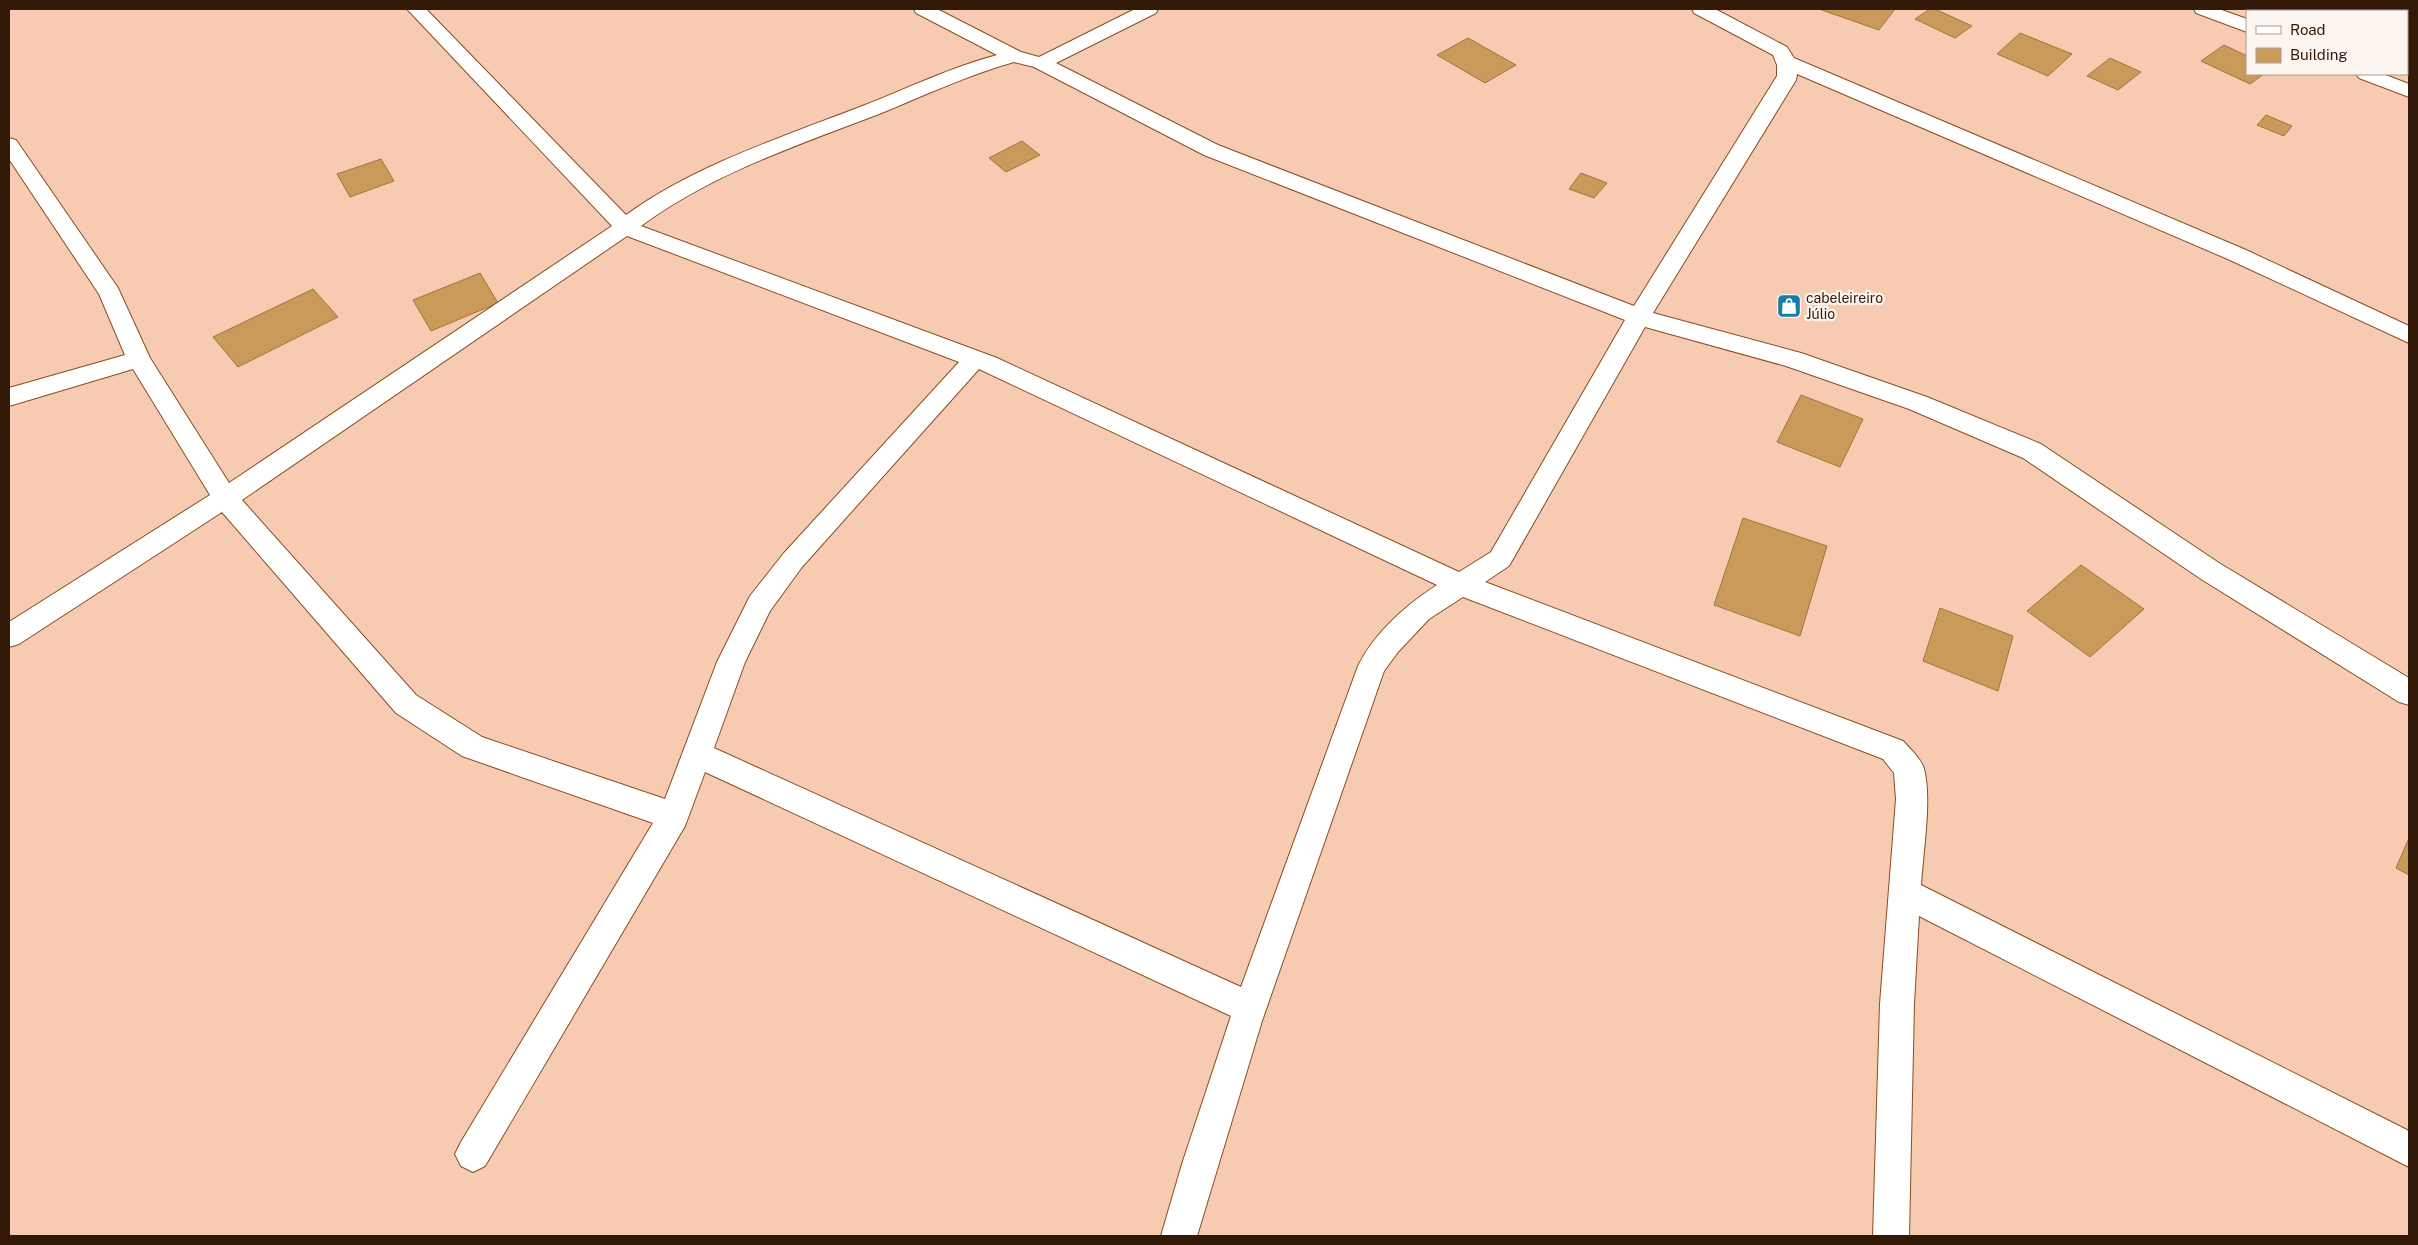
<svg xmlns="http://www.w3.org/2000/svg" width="2418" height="1245" viewBox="0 0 2418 1245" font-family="'Public Sans',sans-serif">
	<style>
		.building { fill: #ca9a5b; stroke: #a37535 }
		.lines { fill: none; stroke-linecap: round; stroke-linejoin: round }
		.minor-casing { stroke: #894d23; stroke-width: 2 }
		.minor { fill: #fff; fill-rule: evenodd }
		.labels { text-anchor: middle; stroke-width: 4.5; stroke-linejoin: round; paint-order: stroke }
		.poi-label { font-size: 14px; fill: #331a08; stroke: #fcf5f0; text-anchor: start }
	</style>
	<rect width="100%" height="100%" fill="#f6cbb2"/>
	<path class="building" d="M 1819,9 L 1895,9 L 1879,30 Z
		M 1930,9 L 1935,9 L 1972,26 L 1955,38 L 1915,19 Z
		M 2020,33 L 2072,54 L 2048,76 L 1997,54 Z
		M 1468,38 L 1516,65 L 1485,83 L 1437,55 Z
		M 2224,45 L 2247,56 L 2247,74 L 2264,74 L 2250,84 L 2201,61 Z
		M 2110,58 L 2141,72 L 2118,90 L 2087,76 Z
		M 2266,115 L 2292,126 L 2284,136 L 2257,125 Z
		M 1022,141 L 1040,155 L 1006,172 L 989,158 Z
		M 381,159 L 394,181 L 350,197 L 337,174 Z
		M 1581,173 L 1607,183 L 1594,198 L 1569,189 Z
		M 480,273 L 498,303 L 431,331 L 413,300 Z
		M 313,289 L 338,317 L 238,367 L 213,337 Z
		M 1801,395 L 1863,419 L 1840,467 L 1777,442 Z
		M 1743,518 L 1827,546 L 1800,636 L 1714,605 Z
		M 2081,565 L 2144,609 L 2090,657 L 2027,611 Z
		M 1940,608 L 2013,636 L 1998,691 L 1923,661 Z
		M 2409,838 L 2409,875 L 2396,868 Z"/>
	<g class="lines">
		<defs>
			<path id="minor" d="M 407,9 L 426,9 L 626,215 C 695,165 785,136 865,105 C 908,88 952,67 997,55 L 916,13 L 914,9 L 937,9 L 1021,52 L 1039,57 L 1135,9 L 1158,9 L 1156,13 L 1056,63 L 1218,145 L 1634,306 L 1777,76 L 1777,65 L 1773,55 L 1694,13 L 1692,9 L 1715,9 L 1787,47 L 1794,58 L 2246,250 L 2409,326 L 2409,343 L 2230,260 L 1797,74 L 1796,80 L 1653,313 L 1801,353 L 1927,397 L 2041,444 L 2219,563 L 2409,678 L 2409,705 L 2399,702 L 2201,579 L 2023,458 L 1909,409 L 1786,366 L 1645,327 L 1509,566 L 1485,582 L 1903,741 C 1910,749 1921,758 1924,769 C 1932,798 1923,853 1921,885 L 2409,1131 L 2409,1167 L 1919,916 L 1914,1004 L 1909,1236 L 1873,1236 L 1880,1004 L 1896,799 L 1894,773 L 1883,759 L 1463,597 L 1429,619 L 1398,652 L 1384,671 L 1262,1021 L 1197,1236 L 1161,1236 L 1182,1164 L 1231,1016 L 705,772 L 685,826 L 485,1166 L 473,1172 L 461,1166 L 455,1154 L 461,1142 L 653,823 L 462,756 L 396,713 L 222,512 L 19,644 L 9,647 L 9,622 L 210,495 L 133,369 L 9,406 L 9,388 L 125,355 L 99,294 L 9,159 L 9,138 L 16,140 L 118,288 L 150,358 L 229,483 L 612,226 ZM 1014,62 L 1034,67 L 1204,155 L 1625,320 L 1491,552 L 1459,572 L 997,358 L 641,226 C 711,174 798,145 879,114 C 923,96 968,75 1014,62 ZM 627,236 L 959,362 L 784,553 L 750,596 L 717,662 L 665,799 L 482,737 L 416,695 L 242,500 ZM 979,369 L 1437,585 C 1406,605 1375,632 1358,666 L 1241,987 L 714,748 L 745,662 L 770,611 L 802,567 Z
				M 2194,9 L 2219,9 L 2247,19 L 2247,32 L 2196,13 Z
				M 2356,74 L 2383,74 L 2409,84 L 2409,97 L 2359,78 Z"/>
		</defs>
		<use href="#minor" class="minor-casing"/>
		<use href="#minor" class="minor"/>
	</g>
	<defs>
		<symbol id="shop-square" viewBox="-11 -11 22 22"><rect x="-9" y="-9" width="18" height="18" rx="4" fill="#167da7" stroke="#fcf5f0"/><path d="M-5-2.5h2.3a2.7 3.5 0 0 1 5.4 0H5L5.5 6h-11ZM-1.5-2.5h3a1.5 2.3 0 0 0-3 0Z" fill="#fff"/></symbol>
	</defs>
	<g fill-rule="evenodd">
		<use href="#shop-square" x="1775" y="292" width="28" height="28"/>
	</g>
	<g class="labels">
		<g class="poi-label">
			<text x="1806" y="303">cabeleireiro<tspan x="1806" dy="16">Júlio</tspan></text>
		</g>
	</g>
	<rect width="2418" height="1245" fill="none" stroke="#331a08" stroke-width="20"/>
	<rect x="2246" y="10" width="162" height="65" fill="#fcf5f0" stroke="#ac9d93"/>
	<rect x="2256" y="26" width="25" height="8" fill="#ffffff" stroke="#ac9d93"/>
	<text x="2290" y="35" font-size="15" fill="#331a08">Road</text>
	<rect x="2256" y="48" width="25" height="15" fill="#ca9a5b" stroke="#ac9d93"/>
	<text x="2290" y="60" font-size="15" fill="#331a08">Building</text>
</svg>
